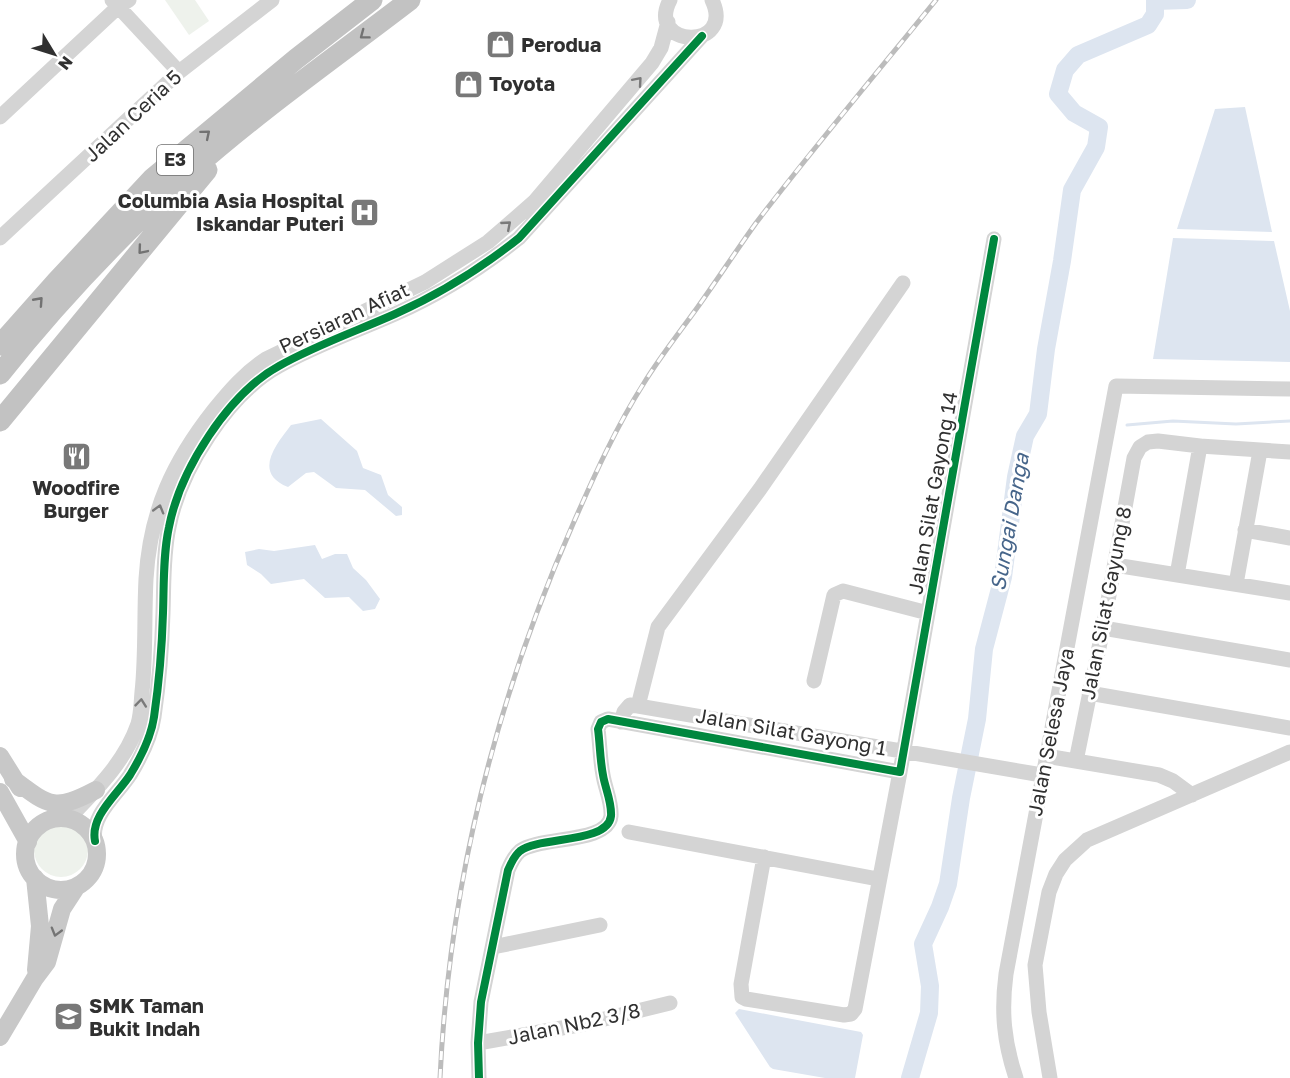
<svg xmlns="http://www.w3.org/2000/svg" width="1290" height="1078" viewBox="0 0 1290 1078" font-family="'Golos Text',sans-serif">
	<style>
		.green { fill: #eef2ec }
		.water { fill: #dde5f0 }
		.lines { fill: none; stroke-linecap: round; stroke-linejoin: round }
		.stream { stroke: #dde5f0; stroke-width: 3 }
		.river { stroke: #dde5f0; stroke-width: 18 }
		.minor { stroke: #d4d4d4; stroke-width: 15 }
		.major { stroke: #c8c8c8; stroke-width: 18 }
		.highway { stroke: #c2c2c2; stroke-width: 21 }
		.rail-casing { stroke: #bcbcbc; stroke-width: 5 }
		.rail { stroke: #fff; stroke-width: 3; stroke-dasharray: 9; stroke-linecap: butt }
		.cycleway-casing { stroke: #fff; stroke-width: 11 }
		.cycleway { stroke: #00873e; stroke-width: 8 }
		.oneway { stroke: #727272 }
		.oneway2 { stroke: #7a7a7a }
		.oneway3 { stroke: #747474 }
		.labels { text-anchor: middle; stroke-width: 6; stroke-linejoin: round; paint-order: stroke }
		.shield { fill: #fff; stroke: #6e6e6e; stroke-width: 1.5 }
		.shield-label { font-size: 18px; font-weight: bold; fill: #303030 }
		.poi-label { font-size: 20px; font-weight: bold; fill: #303030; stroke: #fff; text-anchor: start }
		.street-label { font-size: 20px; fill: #303030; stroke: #fff }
		.water-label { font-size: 21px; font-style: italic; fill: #46658a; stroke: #fff }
	</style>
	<rect width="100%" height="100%" fill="#fff"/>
	<path class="green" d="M 165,0 L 195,0 L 209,21 L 189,35 Z
		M34 850a27 27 0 1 1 54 0a27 27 0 1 1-54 0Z"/>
	<path class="water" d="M 1245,107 L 1272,232 L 1177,229 L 1215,109 Z
		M 1173,238 L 1274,241 L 1290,311 L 1290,362 L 1153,359 Z
		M 321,419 L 357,451 L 363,468 L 381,475 L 388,495 L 402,507 L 402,515 L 396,516 L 365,490 L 336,488 L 314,472 L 306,473 L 288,487 C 253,473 275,446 291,425 Z
		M 315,545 L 322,559 L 335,554 L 347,554 L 353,568 L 366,580 L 380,599 L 375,609 L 363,611 L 349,597 L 325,598 L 304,579 L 271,584 L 261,574 L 247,565 L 245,552 L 259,549 L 274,551 Z
		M 739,1009 L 861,1032 L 863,1035 L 855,1078 L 825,1078 L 773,1069 L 770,1067 L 735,1013 Z"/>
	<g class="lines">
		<path class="stream" d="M 1127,425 L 1173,421 L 1236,424 L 1290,421"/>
		<path class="river" d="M 910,1078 L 929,1013 L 930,986 L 923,944 L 940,907 L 948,884 L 961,798 L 977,719 L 984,649 L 1003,577 L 1016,477 L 1025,436 L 1038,414 L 1046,349 L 1062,261 L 1072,190 L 1096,147 L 1099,127 L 1074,113 L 1058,94 L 1065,70 L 1078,55 L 1148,25 L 1155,14 L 1155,1 L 1187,0"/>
		<path class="minor" d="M 112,0 L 179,72
			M 670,0 C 645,48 736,51 712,0
			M 0,117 L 118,7 L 129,0
			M 0,238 L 179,72 L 272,0
			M 1245,530 L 1290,538
			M 1115,565 L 1290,593
			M 1177,575 L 1200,446
			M 1236,584 L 1260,451
			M 1103,628 L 1290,660
			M 814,681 L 834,595 L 843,591 L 928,613
			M 1089,693 L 1290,728
			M 638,706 L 658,627 L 760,489 L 903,283
			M 621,722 L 624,712 L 630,705 L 638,706 L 1042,775
			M 1046,756 L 1159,775 L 1173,781 L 1192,795
			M 1076,761 L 1103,628 L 1134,458 L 1140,447 L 1148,442 L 1158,441 L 1200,446 L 1290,452
			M 69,818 C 96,790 125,762 138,724 C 141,714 141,703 142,692 C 146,655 144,617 146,579 C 150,511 173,462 214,410 C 230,390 245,373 266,359 L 425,282 L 488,242 L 534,202 L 652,63 L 661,48 L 668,22
			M 629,832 L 878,879
			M 95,841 C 90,816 117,795 130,775 C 141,757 151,738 154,717 C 159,683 162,647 163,613 C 164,585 163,554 169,527 C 180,470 228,394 279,366 C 316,345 357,331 395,314 C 440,294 480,269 519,238 L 702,36
			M 764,857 L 741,984 L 742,997 L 746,999 L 844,1015 L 851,1014 L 855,1009 L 900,772
			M 493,947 L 600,925
			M 478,1043 L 584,1024 L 670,1003
			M 479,1078 L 478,1043 L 481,1002 L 508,870 C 511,863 514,856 520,851 C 539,836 608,844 611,816 C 612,802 605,788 603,775 C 600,760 600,744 598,729 L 601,722 L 608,719 L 900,772 L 994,239
			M 1016,1078 C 1004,1042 1001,1012 1006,974 L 1116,386 L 1290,389
			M 1050,1078 L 1039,1012 L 1035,965 L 1049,892 L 1056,874 L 1065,860 L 1087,840 L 1290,752"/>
		<path class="major" d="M 0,756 L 20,788
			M 13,779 C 49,806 54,812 96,790
			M 0,792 L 28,842
			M25 854a36 36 0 1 1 72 0a36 36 0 1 1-72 0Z
			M 35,878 L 40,926 L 36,970
			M 0,1037 L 35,978 L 47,962 L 62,909 L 77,886"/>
		<path class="highway" d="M 0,345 L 56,282 L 153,178 L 296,59 L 372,0
			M 0,374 C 57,302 123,233 191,171 C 260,110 337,56 410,0
			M 0,421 L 207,170"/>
		<defs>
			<path id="rail" d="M 440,1078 C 449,887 496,699 573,524 C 594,476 616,427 644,383 C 660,357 679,333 697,308 C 717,280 736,251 756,223 C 814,147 876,74 936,0"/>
		</defs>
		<use href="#rail" class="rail-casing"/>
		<use href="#rail" class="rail"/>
		<defs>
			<path id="cycleway" d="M 95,841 C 90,816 117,795 130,775 C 141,757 151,738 154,717 C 159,683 162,647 163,613 C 164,585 163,554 169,527 C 180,470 228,394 279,366 C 316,345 357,331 395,314 C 440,294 480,269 519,238 L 702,36
				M 479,1078 L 478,1043 L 481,1002 L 508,870 C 511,863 514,856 520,851 C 539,836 608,844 611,816 C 612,802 605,788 603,775 C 600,760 600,744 598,729 L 601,722 L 608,719 L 900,772 L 994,239"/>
		</defs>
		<use href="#cycleway" class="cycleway-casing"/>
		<use href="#cycleway" class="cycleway"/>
	</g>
	<defs><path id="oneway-chevron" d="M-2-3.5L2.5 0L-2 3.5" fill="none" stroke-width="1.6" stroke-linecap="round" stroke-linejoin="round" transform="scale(1.5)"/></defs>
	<g class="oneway">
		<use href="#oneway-chevron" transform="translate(364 35) rotate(143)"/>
		<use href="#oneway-chevron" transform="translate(206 134) rotate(-40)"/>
		<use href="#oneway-chevron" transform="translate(142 250) rotate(130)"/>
		<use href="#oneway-chevron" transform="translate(39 301) rotate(-48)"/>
	</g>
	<g class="oneway2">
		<use href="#oneway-chevron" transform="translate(638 81) rotate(-49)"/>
		<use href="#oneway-chevron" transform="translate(507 225) rotate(-41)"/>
		<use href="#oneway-chevron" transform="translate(159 509) rotate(-74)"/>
		<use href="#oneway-chevron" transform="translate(141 703) rotate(-84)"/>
	</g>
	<use class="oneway3" href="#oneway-chevron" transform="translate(56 932) rotate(106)"/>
	<defs>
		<symbol id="shop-square" viewBox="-11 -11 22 22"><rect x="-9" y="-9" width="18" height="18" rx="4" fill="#787878" stroke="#fff"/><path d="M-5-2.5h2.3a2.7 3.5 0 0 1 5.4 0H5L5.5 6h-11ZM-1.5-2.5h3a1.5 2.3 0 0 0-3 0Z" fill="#fff"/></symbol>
		<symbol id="hospital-square" viewBox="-11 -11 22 22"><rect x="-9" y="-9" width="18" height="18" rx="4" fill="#787878" stroke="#fff"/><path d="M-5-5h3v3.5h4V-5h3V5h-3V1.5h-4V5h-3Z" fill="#fff"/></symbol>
		<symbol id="restaurant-square" viewBox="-11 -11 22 22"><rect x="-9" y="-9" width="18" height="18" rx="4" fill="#787878" stroke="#fff"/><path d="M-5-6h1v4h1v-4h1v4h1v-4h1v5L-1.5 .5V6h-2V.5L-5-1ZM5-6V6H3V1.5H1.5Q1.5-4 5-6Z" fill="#fff"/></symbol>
		<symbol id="school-square" viewBox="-11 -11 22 22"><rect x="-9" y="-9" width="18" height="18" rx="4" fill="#787878" stroke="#fff"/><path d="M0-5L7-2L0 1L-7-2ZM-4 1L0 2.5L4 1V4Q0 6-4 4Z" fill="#fff"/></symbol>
	</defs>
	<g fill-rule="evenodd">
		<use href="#shop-square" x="484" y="28" width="33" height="33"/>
		<use href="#shop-square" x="452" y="68" width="33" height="33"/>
		<use href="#hospital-square" x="348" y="196" width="33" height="33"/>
		<use href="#restaurant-square" x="60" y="440" width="33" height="33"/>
		<use href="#school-square" x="52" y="1000" width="33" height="33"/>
	</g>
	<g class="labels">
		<rect class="shield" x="157" y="145" width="36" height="30" rx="4.5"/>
		<g class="shield-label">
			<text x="175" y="166">E3</text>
		</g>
		<g class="poi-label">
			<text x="521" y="52">Perodua</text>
			<text x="489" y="91">Toyota</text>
			<text x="344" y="208" text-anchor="end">Columbia Asia Hospital<tspan x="344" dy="23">Iskandar Puteri</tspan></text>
			<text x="76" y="495" text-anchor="middle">Woodfire<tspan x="76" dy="23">Burger</tspan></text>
			<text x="89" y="1013">SMK Taman<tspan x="89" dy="23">Bukit Indah</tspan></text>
		</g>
		<g class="street-label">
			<text transform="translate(133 116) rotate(-43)" y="7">Jalan Ceria 5</text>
			<text transform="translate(344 318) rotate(-25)" y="7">Persiaran Afiat</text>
			<text transform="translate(933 493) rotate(-80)" y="7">Jalan Silat Gayong 14</text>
			<text transform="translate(1106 603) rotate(-79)" y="7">Jalan Silat Gayung 8</text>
			<text transform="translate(791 732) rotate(10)" y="7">Jalan Silat Gayong 1</text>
			<text transform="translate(1051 732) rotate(-79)" y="7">Jalan Selesa Jaya</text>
			<text transform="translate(574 1024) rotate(-12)" y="7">Jalan Nb2 3/8</text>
		</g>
		<g class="water-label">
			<text transform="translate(1010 522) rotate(-80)" y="7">Sungai Danga</text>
		</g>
	</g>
	<g transform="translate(54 54) rotate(128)" stroke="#ffffff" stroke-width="4.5" paint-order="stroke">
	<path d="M0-4.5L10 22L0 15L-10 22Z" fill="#303030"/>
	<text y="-9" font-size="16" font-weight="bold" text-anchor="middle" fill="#303030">N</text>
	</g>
</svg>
